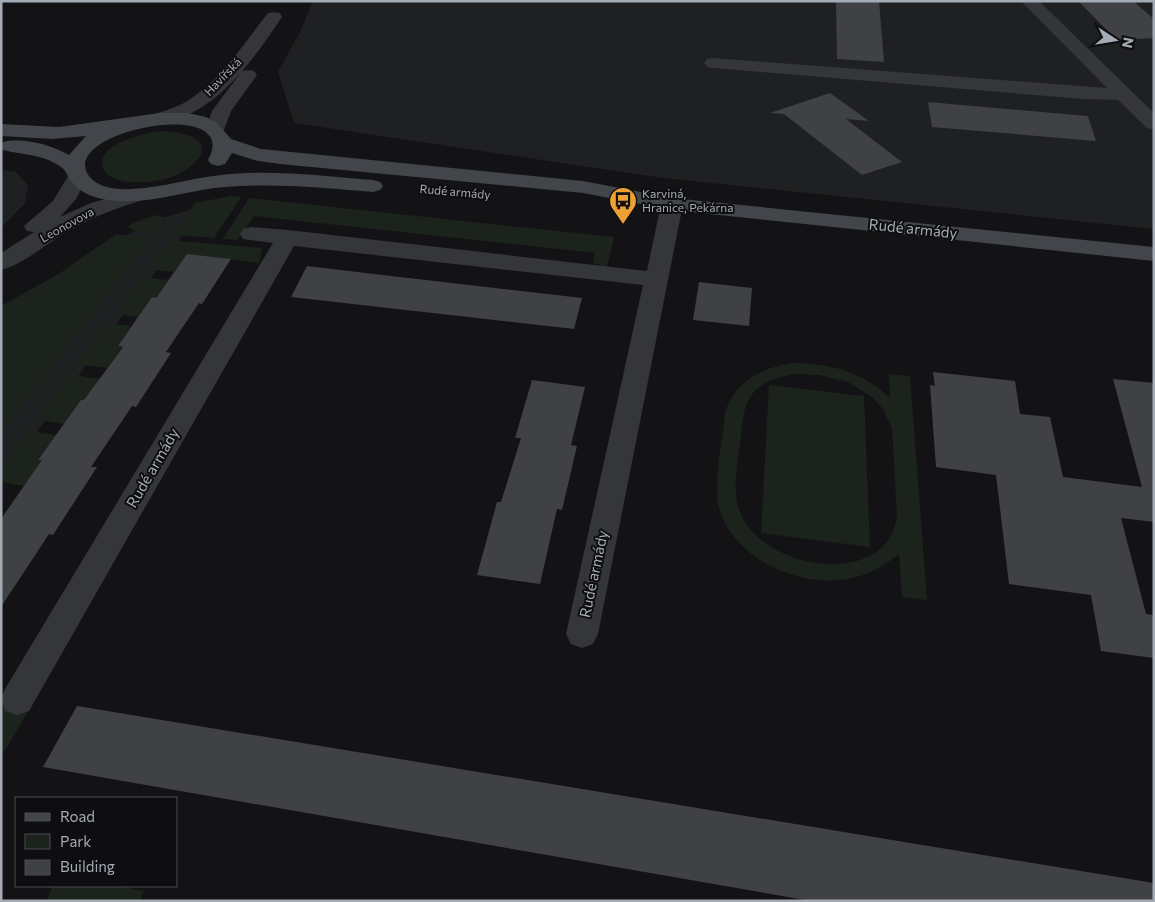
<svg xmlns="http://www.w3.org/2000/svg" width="1155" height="902" viewBox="0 0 1155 902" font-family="Commissioner,sans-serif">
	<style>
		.built { fill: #1f2022 }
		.green { fill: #1c231c; fill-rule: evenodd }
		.building { fill: #3f4145 }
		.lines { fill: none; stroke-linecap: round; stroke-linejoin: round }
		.minor { fill: #34363a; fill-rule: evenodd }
		.tertiary { fill: #34363a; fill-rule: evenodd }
		.secondary { fill: #42454a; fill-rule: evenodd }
		.labels { text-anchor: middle; stroke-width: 4; stroke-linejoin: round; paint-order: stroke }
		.far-street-label { font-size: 12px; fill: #a5abb5; stroke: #0e0e10 }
		.far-poi-label { font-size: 12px; fill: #a5abb5; stroke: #0e0e10; text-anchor: start }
		.street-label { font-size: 15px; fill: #a5abb5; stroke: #0e0e10 }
	</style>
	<rect width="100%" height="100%" fill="#131315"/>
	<path class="built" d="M 313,1 L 1154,1 L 1154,229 L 663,178 L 294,123 L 278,72 L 300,32 Z
		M 1,170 L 16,172 L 28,185 L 25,203 L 1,228 Z
		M 204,206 L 1,480 L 1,313 L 58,281 L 148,222 Z"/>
	<path class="green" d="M 160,131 C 179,131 222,139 192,165 C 176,180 148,184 127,182 C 119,181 108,177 104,170 C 91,145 145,133 160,131 Z
		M 231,196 L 241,197 L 214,238 L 173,235 L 195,203 Z
		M 249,198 L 614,237 L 607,267 L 593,263 L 595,253 L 254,216 L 238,240 L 223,239 Z
		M 157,215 L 165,218 C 163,222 160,229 155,231 C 149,234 132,231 128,227 L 133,223 Z
		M 116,234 L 148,238 L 149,241 L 1,434 L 1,306 L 60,273 Z
		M 169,240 L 262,248 L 259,263 L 187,254 L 174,272 L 148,269 Z
		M 141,277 L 168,280 L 156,298 L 151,297 L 138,317 L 114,314 Z
		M 107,323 L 131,326 L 118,346 L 122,347 L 107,368 L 77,364 Z
		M 792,363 C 830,363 863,372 890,398 L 889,374 L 910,376 L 927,600 L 902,597 L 899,554 C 886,564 873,573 856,577 C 806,591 734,561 719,508 C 713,485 723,438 725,413 C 735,381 761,368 792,363 ZM 795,374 L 819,375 L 848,382 L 872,397 L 883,409 L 892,429 L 897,516 C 888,591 757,571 738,507 C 732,485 739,457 741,435 C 744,395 754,381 795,374 Z
		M 69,374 L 100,379 L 84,400 L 81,400 L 64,424 L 36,419 Z
		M 769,385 L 864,396 L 870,547 L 761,533 Z
		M 27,431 L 56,435 L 38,459 L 43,460 L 24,486 L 1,482 L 1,466 Z
		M 1,704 L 29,710 L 1,757 Z
		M 53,886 L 118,886 L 144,891 L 140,901 L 46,901 Z"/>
	<path class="building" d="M 836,1 L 879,1 L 884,62 L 837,59 Z
		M 1078,1 L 1133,1 L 1154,19 L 1154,38 L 1117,40 Z
		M 830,93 L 869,121 L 846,119 L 902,162 L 862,175 L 784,114 L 770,113 Z
		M 928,102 L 1088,116 L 1096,141 L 932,127 Z
		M 187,254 L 231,259 L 202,304 L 199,303 L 166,352 L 171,353 L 136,407 L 132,406 L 91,467 L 97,467 L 53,535 L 49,534 L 1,607 L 1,519 L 42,460 L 38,460 L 81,400 L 84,400 L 123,347 L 118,346 L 138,317 L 152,297 L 156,298 Z
		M 307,266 L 374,274 L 582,298 L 574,329 L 291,297 Z
		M 699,282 L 752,288 L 749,326 L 693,320 Z
		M 933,372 L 1015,381 L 1020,414 L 1050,417 L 1063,477 L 1142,487 L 1113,379 L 1154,383 L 1154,522 L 1121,518 L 1146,614 L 1154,615 L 1154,658 L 1101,651 L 1091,595 L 1009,584 L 996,475 L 936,467 L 930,385 L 935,386 Z
		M 532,380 L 585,387 L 571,445 L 577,446 L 562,510 L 557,509 L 540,584 L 477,575 L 497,502 L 501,502 L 521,438 L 515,438 Z
		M 77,706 L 1154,883 L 1154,901 L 811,901 L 43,767 Z"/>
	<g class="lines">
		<path class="minor" d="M 1021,1 L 1039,1 L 1154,113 L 1154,130 L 1147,128 L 1118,100 L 1083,99 L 713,68 L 707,67 L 704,63 L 707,59 L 713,58 L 1107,88 Z
			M 672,198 L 680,199 L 683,204 L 598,634 L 593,644 L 582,648 L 571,644 L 566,634 L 643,285 L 294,246 L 29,711 L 17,715 L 5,711 L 1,698 L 5,689 L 273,243 L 243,239 L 240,234 L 243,229 L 251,227 L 288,230 L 647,271 L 661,204 L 664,199 Z"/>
		<path class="tertiary" d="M 274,12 L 280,13 L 282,17 C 255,57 223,104 175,120 C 166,123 161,125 152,123 L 149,119 L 152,115 C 162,111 172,109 182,104 C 219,83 242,46 268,13 Z
			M 248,70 L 254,71 L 257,75 L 231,111 L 222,135 L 215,137 L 208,135 L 205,131 L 212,111 L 242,71 Z
			M 77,171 L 84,173 L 87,177 L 76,199 L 60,217 L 91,203 L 136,190 L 143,192 L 147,196 L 143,200 C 116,208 89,218 65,233 C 44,245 24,264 1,270 L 1,253 L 34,232 L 27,231 L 24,226 L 53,201 L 70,173 Z"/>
		<path class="secondary" d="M 160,113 L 187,113 L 206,117 L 217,123 L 231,139 L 261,149 L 583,181 L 672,198 L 1154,247 L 1154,261 L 672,210 L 583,193 L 280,164 L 258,161 L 232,153 L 225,164 L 218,166 L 211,164 L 208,160 C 244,95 56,131 89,176 C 98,188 117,190 131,189 C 161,188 191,178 221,175 C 271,169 323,176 373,180 L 380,182 L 383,186 L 380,190 L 373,192 C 324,188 274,183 225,187 C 186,190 147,206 108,200 C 95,198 80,193 72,182 C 67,177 67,171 61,167 C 43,154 23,155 3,150 L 1,148 L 3,142 C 23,137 52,145 69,155 L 86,136 L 52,139 L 1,136 L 1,124 L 59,127 Z"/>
	</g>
	<defs>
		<symbol id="bus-pin" viewBox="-11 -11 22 30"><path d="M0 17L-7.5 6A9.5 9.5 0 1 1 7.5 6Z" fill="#efa032" stroke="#0e0e10"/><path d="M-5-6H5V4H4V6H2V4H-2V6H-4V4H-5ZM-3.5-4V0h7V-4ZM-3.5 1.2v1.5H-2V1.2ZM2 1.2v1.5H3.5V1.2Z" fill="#111"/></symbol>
	</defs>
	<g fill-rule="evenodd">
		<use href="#bus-pin" x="607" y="185" width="32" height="43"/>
	</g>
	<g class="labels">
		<g class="far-street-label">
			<text transform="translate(223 77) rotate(-46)" y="4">Havířská</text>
			<text transform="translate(455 192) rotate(5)" y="4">Rudé armády</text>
			<text transform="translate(67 225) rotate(-29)" y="4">Leonovova</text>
		</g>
		<g class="far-poi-label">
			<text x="642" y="198">Karviná,<tspan x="642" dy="14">Hranice, Pekárna</tspan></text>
		</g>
		<g class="street-label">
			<text transform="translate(913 229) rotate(6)" y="5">Rudé armády</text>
			<text transform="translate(153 468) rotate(-60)" y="5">Rudé armády</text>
			<text transform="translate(594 574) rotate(-78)" y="5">Rudé armády</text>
		</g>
	</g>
	<rect width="1155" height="902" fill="none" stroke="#a5abb5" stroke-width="5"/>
	<rect x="15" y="797" width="162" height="90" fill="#0e0e10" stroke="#4a4d52"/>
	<rect x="25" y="813" width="25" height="8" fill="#42454a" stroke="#4a4d52"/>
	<text x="60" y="822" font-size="15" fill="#a5abb5">Road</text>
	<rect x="25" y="834" width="25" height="15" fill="#1c231c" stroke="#4a4d52"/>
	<text x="60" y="847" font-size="15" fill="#a5abb5">Park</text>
	<rect x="25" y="860" width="25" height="15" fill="#3f4145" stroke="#4a4d52"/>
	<text x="60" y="872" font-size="15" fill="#a5abb5">Building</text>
	<g transform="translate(1115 40) rotate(102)" stroke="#0e0e10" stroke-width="4" paint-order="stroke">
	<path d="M0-4L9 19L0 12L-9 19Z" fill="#a5abb5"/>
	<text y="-8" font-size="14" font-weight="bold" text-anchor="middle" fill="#a5abb5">N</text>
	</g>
</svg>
